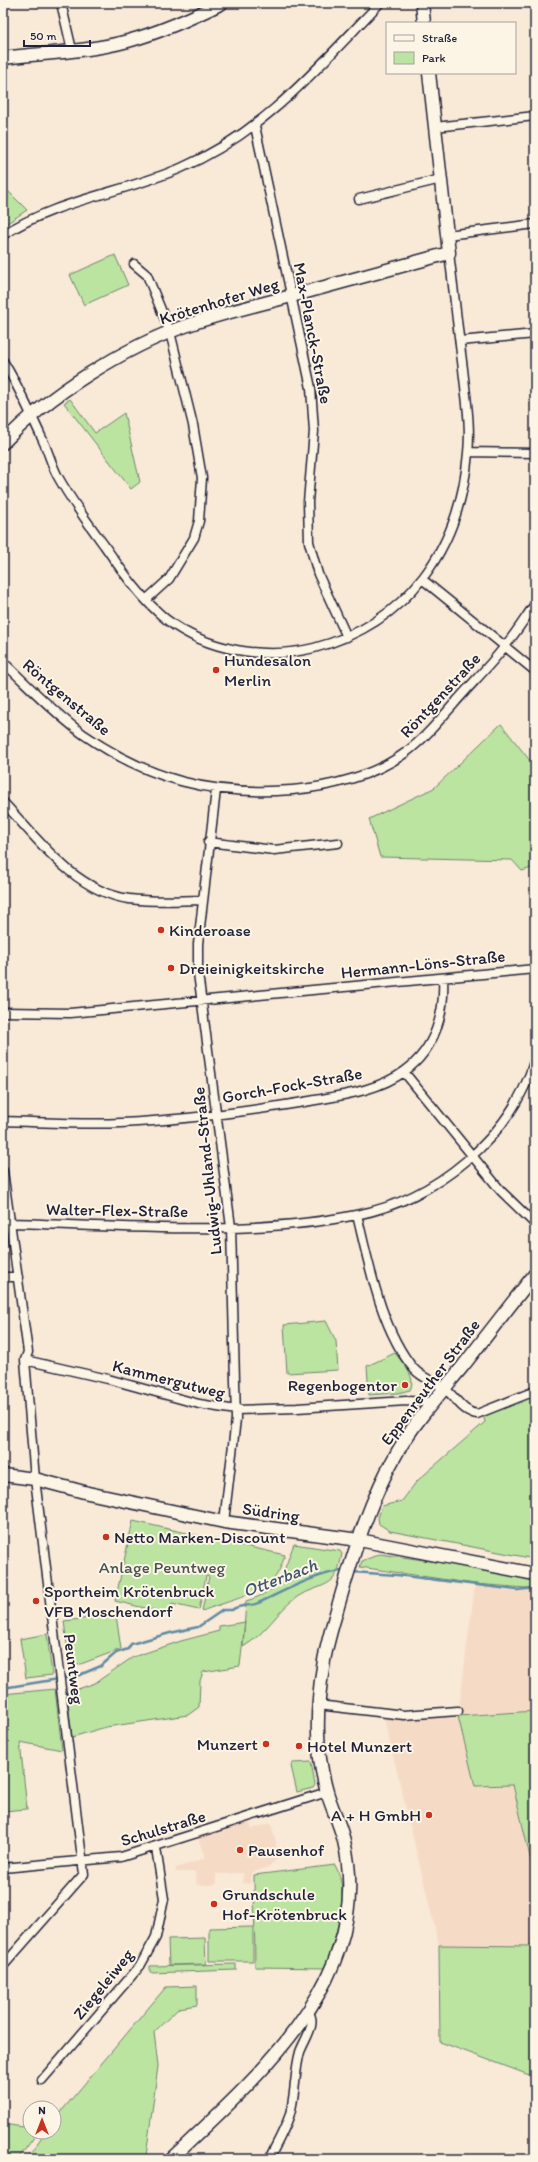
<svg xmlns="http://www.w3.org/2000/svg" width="538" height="2162" viewBox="0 0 538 2162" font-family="Itim,sans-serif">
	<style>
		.built { fill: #f5dbc6 }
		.green { fill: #bbe4a0; stroke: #6e836e }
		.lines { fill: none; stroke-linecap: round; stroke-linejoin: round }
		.stream { stroke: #5f8ba3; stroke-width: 2.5 }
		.street-casing { stroke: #22223b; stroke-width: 11 }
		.secondary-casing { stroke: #22223b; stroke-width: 15 }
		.street { stroke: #fcf5e5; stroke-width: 8 }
		.secondary { stroke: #fcf5e5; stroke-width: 12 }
		.poi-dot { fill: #c8321e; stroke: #fcf5e5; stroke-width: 1.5 }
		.labels { text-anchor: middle; stroke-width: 4; stroke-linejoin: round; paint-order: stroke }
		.street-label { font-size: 17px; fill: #22223b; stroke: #fcf5e5 }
		.poi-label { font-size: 17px; fill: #22223b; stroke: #fcf5e5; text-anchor: start }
		.park-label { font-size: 17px; fill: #485254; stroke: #fcf5e5 }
		.water-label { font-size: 18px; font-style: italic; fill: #41576f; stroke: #fcf5e5 }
	</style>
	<rect width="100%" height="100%" fill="#f9e9d7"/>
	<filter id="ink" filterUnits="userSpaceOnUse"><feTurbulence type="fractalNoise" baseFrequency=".025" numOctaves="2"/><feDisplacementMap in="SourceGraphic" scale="8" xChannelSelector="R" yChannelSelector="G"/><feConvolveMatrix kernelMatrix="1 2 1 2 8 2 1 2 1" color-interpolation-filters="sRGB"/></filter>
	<g filter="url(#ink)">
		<path class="built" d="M 475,1584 L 526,1588 L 535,1586 L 535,1711 L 458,1716 L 475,1786 L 513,1785 L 535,1878 L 535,1946 L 439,1945 L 384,1718 L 440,1715 L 458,1716 Z
			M 249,1821 L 252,1829 L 271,1823 L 276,1842 L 277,1859 L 268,1867 L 251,1873 L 250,1884 L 243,1883 L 243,1873 L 216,1874 L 216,1885 L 197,1885 L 195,1872 L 176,1872 L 176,1868 L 205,1858 L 198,1838 Z"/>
		<path class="green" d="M 3,186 L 27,210 L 3,226 Z
			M 115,255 L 128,285 L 84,305 L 70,275 Z
			M 70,399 L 95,433 L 124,413 L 140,482 L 131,489 L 64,403 Z
			M 501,724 L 535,767 L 535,867 L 522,871 L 512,860 L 380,857 L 369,819 L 434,788 Z
			M 326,1321 L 336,1341 L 338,1370 L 287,1373 L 284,1325 Z
			M 395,1353 C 403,1364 417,1377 410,1390 L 398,1393 L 369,1395 L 367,1366 Z
			M 535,1394 L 535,1559 L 390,1531 L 379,1524 L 378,1518 L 382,1506 L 402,1501 L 417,1481 L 485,1422 L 483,1414 Z
			M 133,1521 L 285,1555 C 282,1564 279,1573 273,1580 C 263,1593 219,1604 202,1611 L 209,1577 L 206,1576 L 199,1610 L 172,1604 L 170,1614 L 115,1601 Z
			M 294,1544 L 340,1551 L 342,1554 C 340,1563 339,1572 333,1579 C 326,1587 307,1590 297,1597 C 276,1612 267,1633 243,1647 L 246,1601 C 283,1590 281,1576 294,1544 Z
			M 380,1554 C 432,1561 484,1568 535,1582 L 535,1586 L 526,1588 L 475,1584 L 360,1567 L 362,1561 Z
			M 116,1615 L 121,1649 L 70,1668 L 64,1621 Z
			M 245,1622 L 240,1666 L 203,1672 L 200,1681 L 199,1707 L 188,1715 L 106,1727 L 72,1737 L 67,1693 L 95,1683 L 133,1657 L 181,1641 L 219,1631 L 219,1626 Z
			M 47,1634 L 52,1675 L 26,1678 L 20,1639 Z
			M 55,1689 L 62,1750 L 20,1742 L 27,1809 L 3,1811 L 3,1694 Z
			M 535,1711 L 535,1878 L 513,1785 L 475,1786 L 458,1716 Z
			M 311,1762 L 315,1785 L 313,1788 L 297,1792 L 291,1766 L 293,1763 Z
			M 335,1865 C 352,1896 334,1936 326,1968 L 255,1967 L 254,1875 Z
			M 253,1927 L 253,1961 L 209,1961 L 209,1928 Z
			M 205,1938 L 206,1964 L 169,1965 L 168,1939 Z
			M 439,1945 L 535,1946 L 535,2092 L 532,2076 L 440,2042 Z
			M 236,1964 L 236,1970 L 150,1973 L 150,1966 Z
			M 197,1986 L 197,2005 L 179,2008 L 154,2032 L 158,2066 L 146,2156 L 143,2159 L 27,2159 L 45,2132 L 54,2132 L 54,2120 L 166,1987 Z
			M 3,2124 L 30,2128 L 30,2132 L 38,2132 L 18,2159 L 3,2159 Z"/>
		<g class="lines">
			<path class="stream" d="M 352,1572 L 397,1575 L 517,1590 L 535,1588
				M 3,1688 L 77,1676 L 101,1666 L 116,1653 L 128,1649 L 131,1644 L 170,1633 L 198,1627 L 223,1610 L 232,1610 C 239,1604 250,1607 258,1603 C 280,1593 323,1570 345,1571"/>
			<defs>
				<path id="street" d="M 61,3 L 72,50
					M 255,126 L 311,388 L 314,431 L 308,502 L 309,542 L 318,574 L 347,637
					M 435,127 L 535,116
					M 359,199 L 441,179
					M 3,235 C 56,200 123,193 181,168 C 265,132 318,67 380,3
					M 447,235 L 535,224
					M 134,264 L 147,275 L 170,332 L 193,425 L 202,478 L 199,521 L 194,538 L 169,579 L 147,599
					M 460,341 L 535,334
					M 3,361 C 19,387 32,416 45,445 C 49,455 52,465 57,475 C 70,499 87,522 104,545 C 122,571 142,600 167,620 C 208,651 265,660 314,648 C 409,623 460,548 468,453 C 471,426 466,397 463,369 C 458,331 454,292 449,253
					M 468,452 L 535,453
					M 422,579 L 535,671
					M 3,662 C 29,686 54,713 83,734 C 149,780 212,796 292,790 C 329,787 374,776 405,753 C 423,740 438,722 453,705 C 470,685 489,667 505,646 C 516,633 525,618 535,604
					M 216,790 L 198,944 L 198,973 L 231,1227 L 236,1419 L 224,1522
					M 3,802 C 38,839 74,891 129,899 C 153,902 178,901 202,900
					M 208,842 L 274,850 L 338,843
					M 3,1012 L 70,1013 L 535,969
					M 404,1072 L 501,1191 L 535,1224
					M 3,1121 C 42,1122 82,1125 121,1123 C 182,1120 244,1112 304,1102 C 337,1096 377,1092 405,1071 C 435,1049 445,1014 443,978
					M 3,1171 L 28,1352 L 25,1360 L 35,1479 L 84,1874 L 3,1966
					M 357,1215 C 369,1264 381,1330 414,1369 C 423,1379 434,1381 444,1388 C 456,1397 462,1412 477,1414 L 535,1391
					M 12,1223 C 122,1226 248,1237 356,1215 C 435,1200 512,1137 535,1059
					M 3,1277 L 18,1277
					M 25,1360 L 108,1379 L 199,1404 L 236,1410 L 297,1408 L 406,1401 L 432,1402
					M 318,1705 L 404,1715 L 458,1711
					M 3,1868 L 121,1857 L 327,1792
					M 42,2080 L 140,1966 L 156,1937 L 164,1899 L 156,1848
					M 269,2159 C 276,2145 284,2131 289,2117 C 296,2096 294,2073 300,2052 C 304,2040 318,2023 308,2012"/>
				<path id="secondary" d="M 422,3 L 424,23
					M 3,58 C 44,53 88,52 128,41 C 161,32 192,18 222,3
					M 3,443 C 49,394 125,347 188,325 C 225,312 262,304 299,294 C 349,280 399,267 449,253 L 429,73
					M 3,1475 L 35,1479 L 88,1493 L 224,1522 L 359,1540 L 535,1574
					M 171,2159 C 259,2076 376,1976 344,1841 C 340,1824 332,1809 327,1792 C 315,1750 316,1710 323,1667 C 326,1645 333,1624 339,1603 C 354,1551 371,1497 398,1451 C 416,1420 440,1394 463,1366 C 487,1335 511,1304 535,1274"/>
			</defs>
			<use href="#street" class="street-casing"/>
			<use href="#secondary" class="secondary-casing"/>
			<use href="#street" class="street"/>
			<use href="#secondary" class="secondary"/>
		</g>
	</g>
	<g class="poi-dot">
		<circle cx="216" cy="670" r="4"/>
		<circle cx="161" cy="930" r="4"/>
		<circle cx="171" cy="968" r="4"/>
		<circle cx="405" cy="1385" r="4"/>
		<circle cx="106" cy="1537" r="4"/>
		<circle cx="36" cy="1601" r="4"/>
		<circle cx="266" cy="1744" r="4"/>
		<circle cx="299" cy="1746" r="4"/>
		<circle cx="429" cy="1815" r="4"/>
		<circle cx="240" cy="1850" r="4"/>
		<circle cx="214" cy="1904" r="4"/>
	</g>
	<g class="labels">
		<g class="street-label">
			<text transform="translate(219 301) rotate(-17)" y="6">Krötenhofer Weg</text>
			<text transform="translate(313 333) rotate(79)" y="6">Max-Planck-Straße</text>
			<text transform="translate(440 695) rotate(-47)" y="6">Röntgenstraße</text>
			<text transform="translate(67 697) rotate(40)" y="6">Röntgenstraße</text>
			<text transform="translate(423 964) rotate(-6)" y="6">Hermann-Löns-Straße</text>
			<text transform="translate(292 1085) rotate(-10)" y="6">Gorch-Fock-Straße</text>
			<text transform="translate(207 1171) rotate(-96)" y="6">Ludwig-Uhland-Straße</text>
			<text transform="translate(117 1210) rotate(1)" y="6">Walter-Flex-Straße</text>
			<text transform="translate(169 1379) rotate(14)" y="6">Kammergutweg</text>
			<text transform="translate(430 1382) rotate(-53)" y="6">Eppenreuther Straße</text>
			<text transform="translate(271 1512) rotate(8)" y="6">Südring</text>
			<text transform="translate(74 1669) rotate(83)" y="6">Peuntweg</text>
			<text transform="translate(163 1828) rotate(-17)" y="6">Schulstraße</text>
			<text transform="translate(103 1984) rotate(-51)" y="6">Ziegeleiweg</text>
		</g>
		<g class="poi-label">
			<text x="224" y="666">Hundesalon<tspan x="224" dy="20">Merlin</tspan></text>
			<text x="169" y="936">Kinderoase</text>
			<text x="179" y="974">Dreieinigkeitskirche</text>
			<text x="397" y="1391" text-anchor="end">Regenbogentor</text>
			<text x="114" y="1543">Netto Marken-Discount</text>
			<text x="44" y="1597">Sportheim Krötenbruck<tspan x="44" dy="20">VFB Moschendorf</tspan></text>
			<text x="258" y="1750" text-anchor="end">Munzert</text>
			<text x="307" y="1752">Hotel Munzert</text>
			<text x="421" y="1821" text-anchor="end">A + H GmbH</text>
			<text x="248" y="1856">Pausenhof</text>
			<text x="222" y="1900">Grundschule<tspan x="222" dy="20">Hof-Krötenbruck</tspan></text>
		</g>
		<g class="park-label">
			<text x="162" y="1573">Anlage Peuntweg</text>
		</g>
		<g class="water-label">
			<text transform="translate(280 1578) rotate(-21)" y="6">Otterbach</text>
		</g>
	</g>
	<rect width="538" height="2162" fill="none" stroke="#fcf5e5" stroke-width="16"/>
	<rect x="8" y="8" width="522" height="2146" fill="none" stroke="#22223b" stroke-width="1.5" filter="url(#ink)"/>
	<rect x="386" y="22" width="130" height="52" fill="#fcf5e5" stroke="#a5a1a1"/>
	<rect x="394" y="35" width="20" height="6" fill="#fcf5e5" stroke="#a5a1a1"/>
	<text x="422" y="42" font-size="12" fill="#22223b">Straße</text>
	<rect x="394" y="52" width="20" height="12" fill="#bbe4a0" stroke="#a5a1a1"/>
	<text x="422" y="62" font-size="12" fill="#22223b">Park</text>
	<g transform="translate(42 2120)"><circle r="19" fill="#fcf5e5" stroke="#a5a1a1"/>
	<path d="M0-3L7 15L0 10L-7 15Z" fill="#c8321e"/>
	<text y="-6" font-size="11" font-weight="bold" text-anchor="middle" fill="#22223b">N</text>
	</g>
	<path d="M24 40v6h66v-6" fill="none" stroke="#22223b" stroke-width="2"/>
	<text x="30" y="40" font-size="12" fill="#22223b" stroke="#fcf5e5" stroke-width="3" paint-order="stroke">50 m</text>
</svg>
